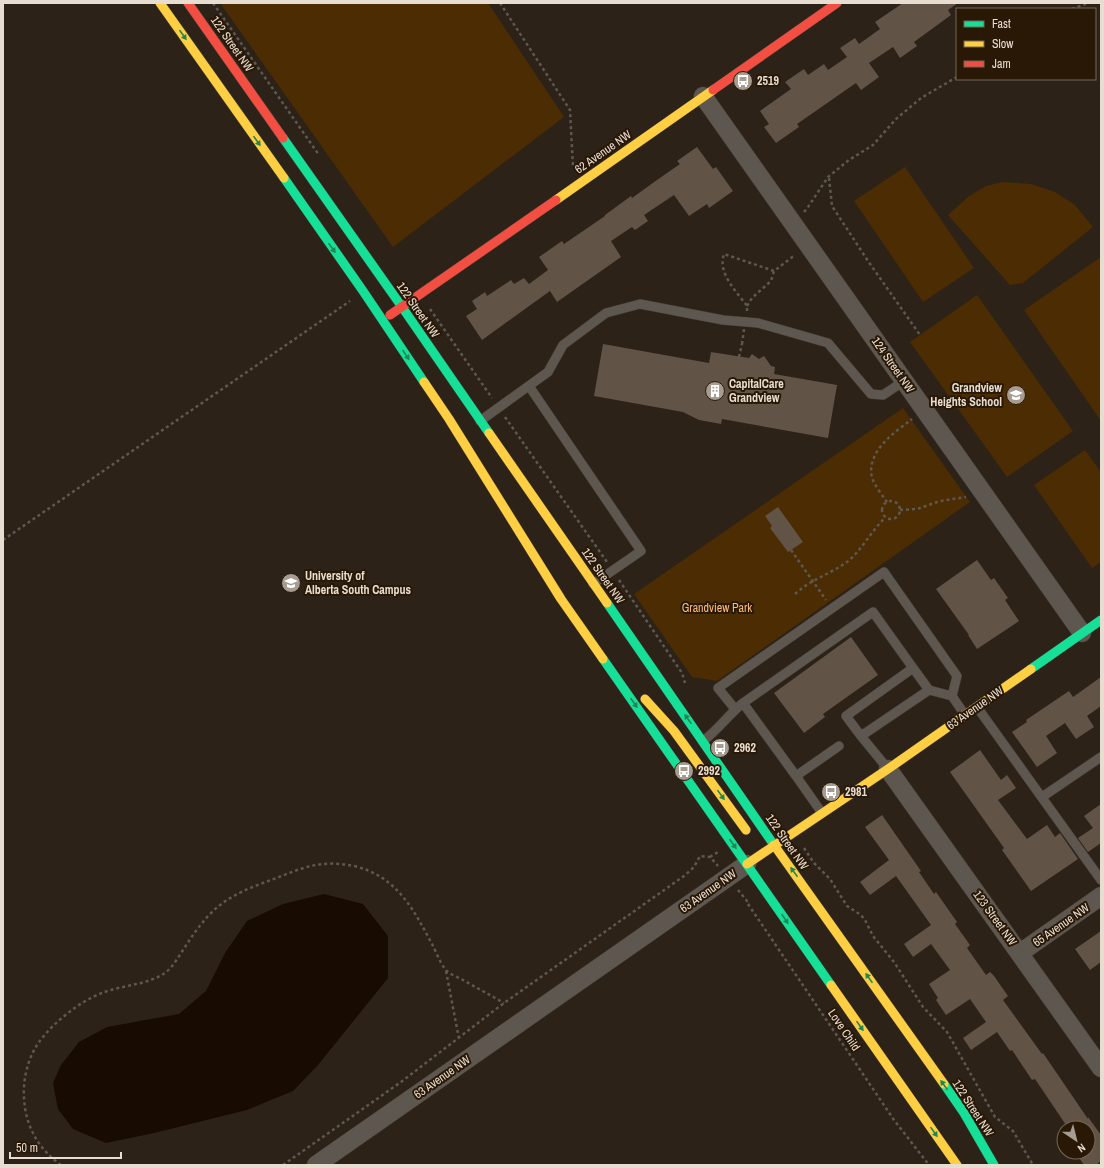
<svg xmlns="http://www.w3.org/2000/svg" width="1104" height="1168" viewBox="0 0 1104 1168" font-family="'Archivo Narrow',sans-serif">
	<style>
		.green { fill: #4b2c03 }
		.water { fill: #180b02 }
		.building { fill: #615446 }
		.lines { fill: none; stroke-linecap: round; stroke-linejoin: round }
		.lane-casing { stroke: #463e37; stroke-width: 10 }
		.street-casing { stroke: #463e37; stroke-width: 19 }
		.fast-casing { stroke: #463e37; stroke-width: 10 }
		.slow-casing { stroke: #463e37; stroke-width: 10 }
		.jam-casing { stroke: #463e37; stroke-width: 10 }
		.path { stroke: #5e5851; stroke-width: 2.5; stroke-dasharray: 3 3; stroke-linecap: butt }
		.lane { stroke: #5e574f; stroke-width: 9 }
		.street { stroke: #5e574f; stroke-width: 18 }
		.fast { stroke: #16e098; stroke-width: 9 }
		.slow { stroke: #ffcf43; stroke-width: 9 }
		.jam { stroke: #f24e42; stroke-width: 9 }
		.path-bridge { stroke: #5e5851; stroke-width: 2.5; stroke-dasharray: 3 3; stroke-linecap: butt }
		.oneway { fill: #1f8656 }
		.labels { text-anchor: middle; stroke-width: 4; stroke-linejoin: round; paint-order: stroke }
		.street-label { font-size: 12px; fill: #e8ddd1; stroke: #291806 }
		.poi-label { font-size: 12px; font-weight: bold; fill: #e8ddd1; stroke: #291806; text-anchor: start }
		.park-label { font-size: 12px; fill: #febc78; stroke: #291806 }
	</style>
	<rect width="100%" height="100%" fill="#2c2218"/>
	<path class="green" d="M 220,3 L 488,3 L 564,117 L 393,247 Z
		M 905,167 L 974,268 L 923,302 L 854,201 Z
		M 1002,182 L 1031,184 L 1055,192 L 1075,205 L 1093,227 L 1023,283 L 1010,285 L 948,215 L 969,196 L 986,186 Z
		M 1101,257 L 1101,421 L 1024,310 Z
		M 977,295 L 1073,431 L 1007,477 L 910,342 Z
		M 903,408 L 970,502 L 717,681 L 692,677 L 634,594 Z
		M 1085,450 L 1101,472 L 1101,562 L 1092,568 L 1034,485 Z"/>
	<path class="water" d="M 324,894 L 363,904 L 388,936 L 388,978 L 318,1065 L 293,1091 L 247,1110 L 154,1133 L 106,1143 L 73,1129 L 58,1109 L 53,1083 L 61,1065 L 79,1042 L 107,1027 L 179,1014 L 206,991 L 225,953 L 247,921 L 283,904 Z"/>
	<path class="building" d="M 903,3 L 958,3 L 948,10 L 951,15 L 914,42 L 917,46 L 900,58 L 893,47 L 869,63 L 879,77 L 861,90 L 856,83 L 797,124 L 799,127 L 776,143 L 764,127 L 769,124 L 760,111 L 791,89 L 785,82 L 804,69 L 808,75 L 824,64 L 828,70 L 847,57 L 840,48 L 855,38 L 859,44 L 880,29 L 875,22 Z
		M 697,147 L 713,169 L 716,167 L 733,191 L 709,208 L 707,204 L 689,216 L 674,195 L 644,215 L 648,221 L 635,230 L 632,227 L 611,241 L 621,257 L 557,302 L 550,291 L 482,340 L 466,316 L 477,309 L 472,301 L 485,292 L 487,296 L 511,280 L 514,284 L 524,278 L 529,284 L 548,270 L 539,257 L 562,241 L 564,244 L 605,216 L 605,215 L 631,196 L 632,198 L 657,180 L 680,164 L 677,161 Z
		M 603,344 L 709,363 L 711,352 L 749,358 L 752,354 L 759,359 L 764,356 L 771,366 L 775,367 L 774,374 L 837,385 L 828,438 L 722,419 L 721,424 L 699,420 L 683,412 L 594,396 Z
		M 778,507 L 803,542 L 788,552 L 770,528 L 772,526 L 765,516 Z
		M 977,560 L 991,580 L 994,578 L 1008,598 L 1005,600 L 1019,621 L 977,649 L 968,635 L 969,635 L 936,589 Z
		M 851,637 L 878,675 L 823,714 L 825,717 L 804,733 L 774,693 Z
		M 1101,677 L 1101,706 L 1087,716 L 1094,727 L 1076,739 L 1065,723 L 1046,736 L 1057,753 L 1037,767 L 1012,732 L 1027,722 L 1026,720 L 1069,691 L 1073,697 Z
		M 980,750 L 1001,780 L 1007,775 L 1016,788 L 998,800 L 1027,839 L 1047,825 L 1055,837 L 1060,833 L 1078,859 L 1031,891 L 1002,850 L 1004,848 L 950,772 Z
		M 1101,804 L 1101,843 L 1088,852 L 1078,838 L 1093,828 L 1084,816 Z
		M 882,815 L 921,871 L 919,872 L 934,894 L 936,892 L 957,922 L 955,924 L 970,945 L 967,948 L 986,975 L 990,972 L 994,976 L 1008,996 L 1003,1000 L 1042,1054 L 1043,1053 L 1088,1119 L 1088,1117 L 1101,1135 L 1101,1161 L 1096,1165 L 1084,1165 L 1075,1152 L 1088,1152 L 1088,1128 L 1068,1128 L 1035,1079 L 1032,1080 L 1012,1050 L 1010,1051 L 997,1032 L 971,1050 L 963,1038 L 986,1022 L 970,999 L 946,1015 L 936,1000 L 938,998 L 929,984 L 950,970 L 931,944 L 913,957 L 904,944 L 931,925 L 896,876 L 870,895 L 860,882 L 889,860 L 865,827 Z
		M 1101,931 L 1101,962 L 1090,970 L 1075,949 Z"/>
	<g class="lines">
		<defs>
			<path id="lane" d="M 529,386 L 641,551 L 593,584
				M 480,421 L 548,372 L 563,345 L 606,313 L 640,304 L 723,320 L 758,323 L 828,343 L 871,394 L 883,395 L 904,381
				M 913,668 L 929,690
				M 743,703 L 796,776
				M 977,707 L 1101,880
				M 735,709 L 718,688 L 884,572 L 957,676 L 952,696
				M 861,736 L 929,690 L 952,696 L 965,715
				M 703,741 C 718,730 728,715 743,703 L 873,612 L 913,668 L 846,716 L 861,736 L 888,769
				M 1042,797 L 1101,757
				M 822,813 L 796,776 L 839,746"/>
			<path id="street" d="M 703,96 L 1082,633
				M 888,769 L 1101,1068
				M 1020,953 L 1101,896
				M 316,1165 L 747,864"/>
			<path id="fast" d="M 283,138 L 402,307 L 489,433
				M 284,178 L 363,291 L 424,382
				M 607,603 L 774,845
				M 603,659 L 831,985
				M 1031,669 L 1101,620
				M 944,1084 L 964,1113 L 994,1165"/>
			<path id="slow" d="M 160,3 L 284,178
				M 556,200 L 713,90
				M 424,382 L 449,419 L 561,599 L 603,659
				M 489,433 L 607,603
				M 645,699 L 674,731 L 746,830
				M 774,845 L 944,1084
				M 747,864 L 888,769 L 1031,669
				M 831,985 L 957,1165"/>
			<path id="jam" d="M 188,3 L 283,138
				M 713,90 L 837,3
				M 390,315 L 556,200"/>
		</defs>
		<use href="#lane" class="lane-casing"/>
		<use href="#street" class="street-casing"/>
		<use href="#fast" class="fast-casing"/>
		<use href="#slow" class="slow-casing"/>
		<use href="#jam" class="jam-casing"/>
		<path class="path" d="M 213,3 L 319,155
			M 500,3 L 570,110 L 573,167
			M 1072,9 L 1088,3
			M 829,178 L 832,206 L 868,261 L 920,335
			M 804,212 L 808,207 L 828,177 L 849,160 L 873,145 L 896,119 L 921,98 L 957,77
			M 747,306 L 752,298 L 771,281 L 774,271
			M 430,309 L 492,398
			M 747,311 L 747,306 C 737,292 717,273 724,254 L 774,271 L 795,255
			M 739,357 L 742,344
			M 505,417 L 607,562
			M882 510a9 9 0 1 1 18 0a9 9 0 1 1-18 0Z
			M 887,502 C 882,495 875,486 872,478 C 866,451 894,433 912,419
			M 900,510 L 917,509 L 940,501 L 966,497
			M 3,540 L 350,301
			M 791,550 L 826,600
			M 619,580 L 682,673 L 685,683
			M 795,594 C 810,580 830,574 847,562 C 862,550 871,531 885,518
			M 804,848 L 814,863 L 830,879 L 847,906 L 861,915 L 865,920 L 873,936 L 894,962 L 923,1007 L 947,1032 L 995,1117 L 1013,1131 L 1033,1165
			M 710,857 L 718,852
			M 738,890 L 747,901 L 750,899
			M 748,904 L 894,1120 L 929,1165
			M 446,971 L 459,1039
			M 61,1165 C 38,1149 25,1125 24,1097 C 23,1078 28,1058 39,1042 C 53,1023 80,1001 102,993 C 122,985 147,985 165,973 C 174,966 180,954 187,944 C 194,933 202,922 212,912 C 230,894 255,886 279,877 C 294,871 309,865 324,864 C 334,863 344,864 354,866 C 397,876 414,910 433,946 C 436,952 442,967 447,971 C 451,975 458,977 463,980 C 477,988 490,995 504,1003
			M 283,1165 L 401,1082 L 504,1003 L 684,876 L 694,867 L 700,856 L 710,857 L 718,866"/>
		<use href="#lane" class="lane"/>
		<use href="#street" class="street"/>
		<use href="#fast" class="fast"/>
		<use href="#slow" class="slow"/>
		<use href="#jam" class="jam"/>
		<path class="path-bridge" d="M 742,344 L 746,315"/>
	</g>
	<defs><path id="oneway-solid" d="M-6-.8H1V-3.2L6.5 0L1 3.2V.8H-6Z"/></defs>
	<g class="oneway">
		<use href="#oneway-solid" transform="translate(183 35) rotate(55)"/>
		<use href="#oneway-solid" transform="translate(257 141) rotate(55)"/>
		<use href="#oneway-solid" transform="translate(332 248) rotate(55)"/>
		<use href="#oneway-solid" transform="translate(406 355) rotate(56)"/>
		<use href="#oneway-solid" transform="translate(634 703) rotate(55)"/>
		<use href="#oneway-solid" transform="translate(688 719) rotate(-125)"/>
		<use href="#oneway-solid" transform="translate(721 795) rotate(54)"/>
		<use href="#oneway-solid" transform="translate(733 844) rotate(55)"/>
		<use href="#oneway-solid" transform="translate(794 872) rotate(-126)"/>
		<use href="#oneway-solid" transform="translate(785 919) rotate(56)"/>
		<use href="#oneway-solid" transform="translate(869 978) rotate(-125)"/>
		<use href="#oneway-solid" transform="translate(860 1026) rotate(55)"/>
		<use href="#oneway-solid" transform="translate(944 1085) rotate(-125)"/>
		<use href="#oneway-solid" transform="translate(934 1132) rotate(55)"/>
	</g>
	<defs>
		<symbol id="bus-disc" viewBox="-11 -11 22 22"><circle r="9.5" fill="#a69c90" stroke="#291806"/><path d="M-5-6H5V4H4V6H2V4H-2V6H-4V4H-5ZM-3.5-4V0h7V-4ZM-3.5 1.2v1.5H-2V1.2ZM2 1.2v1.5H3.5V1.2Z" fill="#fff"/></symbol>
		<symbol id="building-disc" viewBox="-11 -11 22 22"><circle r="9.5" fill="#a69c90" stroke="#291806"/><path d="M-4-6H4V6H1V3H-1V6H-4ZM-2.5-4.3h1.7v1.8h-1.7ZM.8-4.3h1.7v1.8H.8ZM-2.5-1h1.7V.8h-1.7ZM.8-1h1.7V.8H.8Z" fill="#fff"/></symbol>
		<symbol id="school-disc" viewBox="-11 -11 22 22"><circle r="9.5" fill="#a69c90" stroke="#291806"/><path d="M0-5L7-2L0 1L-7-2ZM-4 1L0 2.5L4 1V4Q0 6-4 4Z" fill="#fff"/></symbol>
		<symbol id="university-disc" viewBox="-11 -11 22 22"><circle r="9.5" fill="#a69c90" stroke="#291806"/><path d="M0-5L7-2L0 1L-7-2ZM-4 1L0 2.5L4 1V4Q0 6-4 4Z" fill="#fff"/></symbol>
	</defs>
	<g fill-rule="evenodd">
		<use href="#bus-disc" x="732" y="70" width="22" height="22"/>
		<use href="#building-disc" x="704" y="380" width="22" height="22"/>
		<use href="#school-disc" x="1005" y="384" width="22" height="22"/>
		<use href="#university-disc" x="280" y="572" width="22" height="22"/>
		<use href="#bus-disc" x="709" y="737" width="22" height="22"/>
		<use href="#bus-disc" x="673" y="760" width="22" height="22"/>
		<use href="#bus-disc" x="820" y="781" width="22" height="22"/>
	</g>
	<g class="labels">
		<g class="street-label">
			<text transform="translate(232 44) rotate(55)" y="4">122 Street NW</text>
			<text transform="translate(603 152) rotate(-35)" y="4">62 Avenue NW</text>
			<text transform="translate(418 310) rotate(55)" y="4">122 Street NW</text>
			<text transform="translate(893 365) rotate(55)" y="4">124 Street NW</text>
			<text transform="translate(603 576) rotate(55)" y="4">122 Street NW</text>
			<text transform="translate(975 708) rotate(-35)" y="4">63 Avenue NW</text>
			<text transform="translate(787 842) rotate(55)" y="4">122 Street NW</text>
			<text transform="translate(708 891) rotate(-35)" y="4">63 Avenue NW</text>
			<text transform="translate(995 918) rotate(54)" y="4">123 Street NW</text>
			<text transform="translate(1061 925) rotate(-35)" y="4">65 Avenue NW</text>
			<text transform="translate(844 1030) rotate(56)" y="4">Love Child</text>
			<text transform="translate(442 1077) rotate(-35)" y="4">63 Avenue NW</text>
			<text transform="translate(973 1108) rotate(57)" y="4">122 Street NW</text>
		</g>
		<g class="poi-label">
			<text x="757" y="85">2519</text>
			<text x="729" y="388">CapitalCare<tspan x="729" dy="14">Grandview</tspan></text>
			<text x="1002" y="392" text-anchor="end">Grandview<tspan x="1002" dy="14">Heights School</tspan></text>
			<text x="305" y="580">University of<tspan x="305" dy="14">Alberta South Campus</tspan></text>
			<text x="734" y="752">2962</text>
			<text x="698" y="775">2992</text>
			<text x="845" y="796">2981</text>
		</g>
		<g class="park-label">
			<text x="717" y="612">Grandview Park</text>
		</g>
	</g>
	<rect width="1104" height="1168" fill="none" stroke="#e8ddd1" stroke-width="8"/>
	<rect x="956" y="8" width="140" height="72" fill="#291806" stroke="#756757"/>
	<rect x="964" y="21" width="20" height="6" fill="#16e098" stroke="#756757"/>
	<text x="992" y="28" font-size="12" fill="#e8ddd1">Fast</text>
	<rect x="964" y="41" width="20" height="6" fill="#ffcf43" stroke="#756757"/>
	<text x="992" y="48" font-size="12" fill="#e8ddd1">Slow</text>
	<rect x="964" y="61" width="20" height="6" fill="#f24e42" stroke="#756757"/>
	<text x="992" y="68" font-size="12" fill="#e8ddd1">Jam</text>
	<g transform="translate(1076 1140) rotate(145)"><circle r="19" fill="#291806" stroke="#756757"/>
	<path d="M0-3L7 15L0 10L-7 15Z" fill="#a69c90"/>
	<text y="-6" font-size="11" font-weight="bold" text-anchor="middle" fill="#e8ddd1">N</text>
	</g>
	<path d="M10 1152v6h111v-6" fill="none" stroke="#e8ddd1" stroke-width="2"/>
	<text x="16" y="1152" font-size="12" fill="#e8ddd1" stroke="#291806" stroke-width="3" paint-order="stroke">50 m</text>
</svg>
